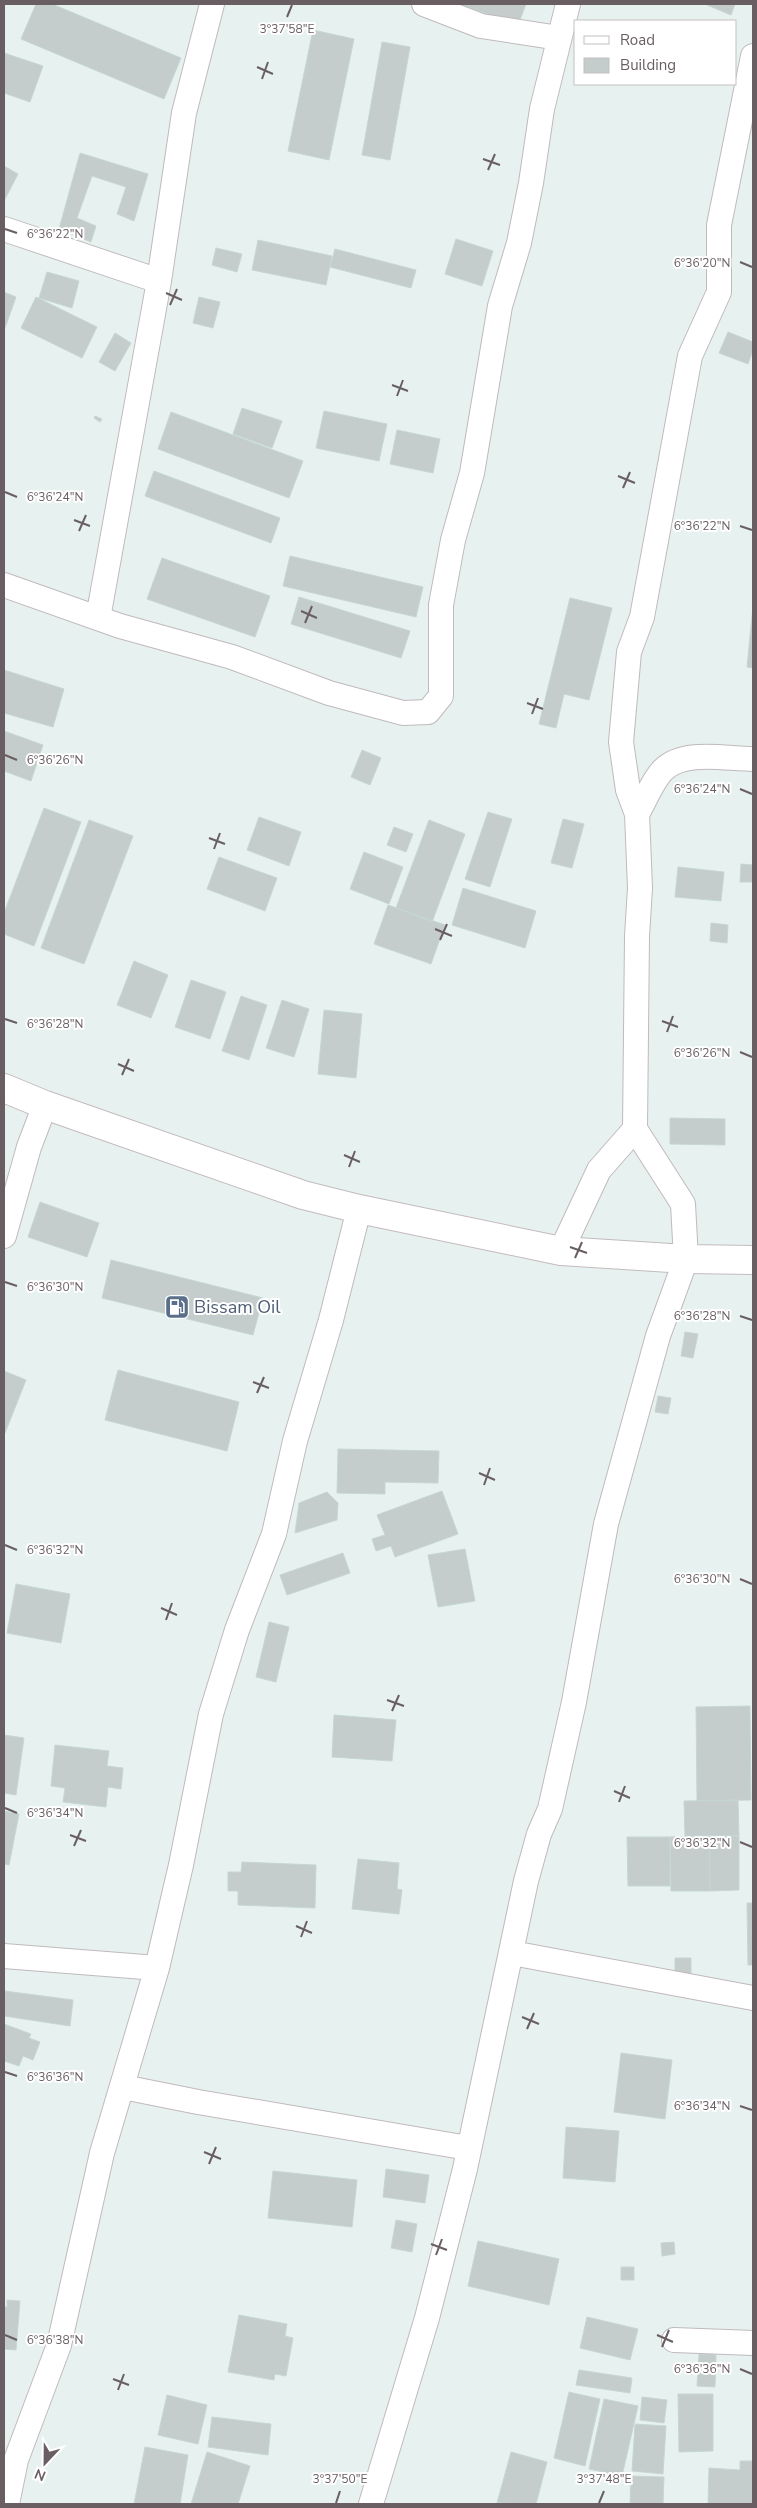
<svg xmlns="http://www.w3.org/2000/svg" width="757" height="2508" viewBox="0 0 757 2508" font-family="'Nunito Sans',sans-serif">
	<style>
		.building { fill: #c4cdcb; stroke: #c5d7d3 }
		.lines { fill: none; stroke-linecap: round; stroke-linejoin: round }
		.minor-casing { stroke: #c1b9bc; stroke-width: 26 }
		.secondary-casing { stroke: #c4babd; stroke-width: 30 }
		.minor { stroke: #fff; stroke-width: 24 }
		.secondary { stroke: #fff; stroke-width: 28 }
		.ticks { fill: none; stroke: #695e62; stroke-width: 2 }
		.labels { text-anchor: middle; stroke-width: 4; stroke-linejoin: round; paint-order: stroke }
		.service-label { font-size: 18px; fill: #4e5e75; stroke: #fff; text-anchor: start }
		.ticks-label { font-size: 12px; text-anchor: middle; fill: #695e62; stroke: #fff; stroke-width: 4; stroke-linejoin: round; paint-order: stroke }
	</style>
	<rect width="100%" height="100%" fill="#e7f2f0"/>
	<path class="building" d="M 36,4 L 52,4 L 181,58 L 164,99 L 21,39 Z
		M 460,4 L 526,4 L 518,25 Z
		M 708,4 L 735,4 L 731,15 L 707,5 Z
		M 313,30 L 354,39 L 329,160 L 288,151 Z
		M 382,42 L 410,47 L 390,160 L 362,155 Z
		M 4,53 L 43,66 L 30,102 L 4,93 Z
		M 80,153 L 148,174 L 134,221 L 117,214 L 126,187 L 92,176 L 77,218 L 96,226 L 91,242 L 59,229 Z
		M 4,166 L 18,174 L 4,201 Z
		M 456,239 L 493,251 L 482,286 L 445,274 Z
		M 258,240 L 332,256 L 326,285 L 252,270 Z
		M 216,248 L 242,254 L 237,272 L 212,265 Z
		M 335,249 L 416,270 L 411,288 L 330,267 Z
		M 47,272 L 79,281 L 72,308 L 39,298 Z
		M 4,292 L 16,297 L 5,328 L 4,328 Z
		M 36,297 L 97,327 L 82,358 L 21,328 Z
		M 199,297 L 220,302 L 213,328 L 193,323 Z
		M 728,332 L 753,342 L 753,350 L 748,364 L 719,353 Z
		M 115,333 L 131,343 L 115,371 L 99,362 Z
		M 242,408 L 282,421 L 272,448 L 233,434 Z
		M 324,411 L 387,424 L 379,461 L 316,448 Z
		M 171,412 L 303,461 L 289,498 L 158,449 Z
		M 95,416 L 102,419 L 100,422 L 94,418 Z
		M 397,430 L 440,439 L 433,473 L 390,464 Z
		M 154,471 L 280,518 L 271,543 L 145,496 Z
		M 290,556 L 423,587 L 416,617 L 283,586 Z
		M 162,558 L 270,596 L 255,637 L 147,599 Z
		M 299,597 L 410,631 L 401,658 L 291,624 Z
		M 570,598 L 612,608 L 589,700 L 564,694 L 556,728 L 539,724 Z
		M 753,606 L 753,668 L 747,667 Z
		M 4,670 L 64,689 L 53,727 L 4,713 Z
		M 4,731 L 43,745 L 31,781 L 4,771 Z
		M 362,750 L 381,758 L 370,785 L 351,777 Z
		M 44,808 L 81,822 L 34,946 L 4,934 L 4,913 Z
		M 488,812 L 512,819 L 490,887 L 465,879 Z
		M 259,817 L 301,832 L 289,866 L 247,850 Z
		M 563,819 L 584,824 L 572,868 L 551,863 Z
		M 89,820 L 133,836 L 84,964 L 41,948 Z
		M 429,820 L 465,834 L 432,922 L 396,908 Z
		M 394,827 L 413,834 L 406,852 L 387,845 Z
		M 364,852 L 403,867 L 389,904 L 350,889 Z
		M 219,857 L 277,878 L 265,911 L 207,889 Z
		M 741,864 L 753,865 L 753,882 L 740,882 Z
		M 678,867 L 724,872 L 721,901 L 675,897 Z
		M 463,888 L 536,911 L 525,948 L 452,925 Z
		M 388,905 L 445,925 L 431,964 L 374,944 Z
		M 711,923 L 728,925 L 727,943 L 710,941 Z
		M 134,961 L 168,975 L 151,1018 L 117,1005 Z
		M 191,980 L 226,992 L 210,1039 L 175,1027 Z
		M 241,996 L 267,1005 L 249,1060 L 222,1051 Z
		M 282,1000 L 309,1009 L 294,1057 L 266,1048 Z
		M 324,1010 L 362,1014 L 356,1078 L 318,1074 Z
		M 670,1118 L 725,1119 L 725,1145 L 670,1144 Z
		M 40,1202 L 99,1223 L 87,1257 L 28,1237 Z
		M 111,1260 L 263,1298 L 253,1335 L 102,1298 Z
		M 685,1332 L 698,1334 L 693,1358 L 681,1356 Z
		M 118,1370 L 239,1402 L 227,1451 L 105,1420 Z
		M 4,1371 L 26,1380 L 5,1433 L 4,1432 Z
		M 658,1396 L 671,1398 L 668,1414 L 655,1412 Z
		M 338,1449 L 439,1451 L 438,1483 L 385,1482 L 385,1494 L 337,1493 Z
		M 442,1491 L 458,1534 L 395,1557 L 391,1546 L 376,1551 L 372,1539 L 385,1535 L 377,1515 Z
		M 327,1492 L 338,1503 L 337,1520 L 295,1533 L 299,1503 Z
		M 465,1549 L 475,1601 L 438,1607 L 428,1555 Z
		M 343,1553 L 350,1573 L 287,1595 L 280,1575 Z
		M 16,1584 L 70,1594 L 61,1643 L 7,1633 Z
		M 269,1622 L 289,1627 L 276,1682 L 256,1677 Z
		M 750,1706 L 751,1800 L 697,1801 L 696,1707 Z
		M 334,1715 L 396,1720 L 392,1761 L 332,1757 Z
		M 4,1735 L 24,1738 L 16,1795 L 4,1793 Z
		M 55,1745 L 109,1751 L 107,1766 L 123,1768 L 121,1789 L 108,1787 L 106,1807 L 63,1802 L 65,1788 L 51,1786 Z
		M 738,1800 L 739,1836 L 685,1836 L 684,1801 Z
		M 4,1811 L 19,1814 L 9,1865 L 4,1864 Z
		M 709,1836 L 739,1836 L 739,1890 L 710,1891 Z
		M 709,1836 L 710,1891 L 671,1891 L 670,1837 Z
		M 627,1837 L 670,1837 L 670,1886 L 628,1886 Z
		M 358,1859 L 399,1863 L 397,1889 L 402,1890 L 399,1914 L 352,1909 Z
		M 242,1862 L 316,1865 L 315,1908 L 238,1905 L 238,1891 L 228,1891 L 228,1872 L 241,1872 Z
		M 747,1903 L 753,1903 L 753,1965 L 748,1965 Z
		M 675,1958 L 691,1958 L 691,1976 L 675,1976 Z
		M 5,1991 L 73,2000 L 70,2026 L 4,2016 Z
		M 4,2024 L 31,2034 L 29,2038 L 40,2042 L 33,2060 L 23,2056 L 19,2066 L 4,2061 Z
		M 621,2053 L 672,2060 L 665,2119 L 614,2112 Z
		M 566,2127 L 619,2131 L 615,2182 L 563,2178 Z
		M 386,2169 L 429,2175 L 425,2203 L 383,2197 Z
		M 273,2171 L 357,2180 L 352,2227 L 268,2218 Z
		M 396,2220 L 417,2224 L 412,2252 L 391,2248 Z
		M 478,2241 L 559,2259 L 549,2305 L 468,2286 Z
		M 674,2242 L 675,2254 L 662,2256 L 661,2243 Z
		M 621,2267 L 634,2267 L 634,2280 L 621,2280 Z
		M 7,2300 L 20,2301 L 16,2350 L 4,2349 L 4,2307 L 7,2307 Z
		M 239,2315 L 287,2324 L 285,2336 L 293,2338 L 286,2376 L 275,2374 L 274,2380 L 228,2372 Z
		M 587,2317 L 638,2329 L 630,2360 L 580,2348 Z
		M 699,2354 L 716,2355 L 715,2387 L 697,2386 Z
		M 579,2370 L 632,2378 L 630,2393 L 576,2385 Z
		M 569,2392 L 600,2399 L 585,2466 L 554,2458 Z
		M 678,2394 L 713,2394 L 713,2451 L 679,2452 Z
		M 167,2395 L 207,2405 L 198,2444 L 158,2435 Z
		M 642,2397 L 667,2400 L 664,2423 L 640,2420 Z
		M 604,2399 L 638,2406 L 622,2476 L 589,2469 Z
		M 212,2417 L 271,2424 L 268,2455 L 208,2447 Z
		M 635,2424 L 666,2426 L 663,2474 L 632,2471 Z
		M 145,2447 L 188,2455 L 180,2504 L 134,2504 Z
		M 207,2452 L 250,2466 L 238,2504 L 191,2504 Z
		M 511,2452 L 547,2462 L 536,2504 L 497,2503 Z
		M 740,2461 L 753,2461 L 753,2504 L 708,2504 L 709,2468 L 740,2470 Z
		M 631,2476 L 664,2477 L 663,2504 L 630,2504 Z"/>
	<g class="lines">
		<defs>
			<path id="minor" d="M 424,4 L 481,26 L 559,38
				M 4,229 L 159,281
				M 4,585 L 120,626 L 232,657 L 329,693 L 403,713 L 428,712 L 441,696 L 441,605 L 453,540 L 472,473 L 500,306 L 519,243 L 531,183 L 542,109 L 568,4
				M 98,618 L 159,281 L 184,113 L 212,4
				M 637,814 C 645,801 652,781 663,770 C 684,749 726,759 753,759
				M 4,1236 L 29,1147 L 45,1105
				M 561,1251 L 599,1170 L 635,1129 L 637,936 L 640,888 L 637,814 L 628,790 L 621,742 L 629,652 L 642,617 L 690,356 L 719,292 L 719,225 L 753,56
				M 512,1953 L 753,1998
				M 4,1956 L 157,1968
				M 123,2087 L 198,2102 L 468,2148
				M 674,2340 L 753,2343
				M 7,2504 L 16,2460 L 59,2345 L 102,2153 L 157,1968 L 181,1865 L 211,1714 L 237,1630 L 274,1534 L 295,1441 L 331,1320 L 359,1209
				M 371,2504 L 427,2318 L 465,2169 L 526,1881 L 539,1834 L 550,1809 L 574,1702 L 606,1524 L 658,1336 L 686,1259 L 683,1204 L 635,1129"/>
			<path id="secondary" d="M 4,1088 L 45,1105 L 303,1195 L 359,1209 L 561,1251 L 686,1259 L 753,1260"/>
		</defs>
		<use href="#minor" class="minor-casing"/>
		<use href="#secondary" class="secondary-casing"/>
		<use href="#minor" class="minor"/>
		<use href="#secondary" class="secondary"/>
	</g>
	<path class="ticks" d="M 287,17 L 292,5M 257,67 L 273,74M 262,79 L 268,62M 483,159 L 500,165M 488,170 L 495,154M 5,229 L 17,233M 740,262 L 752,267M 166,293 L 182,300M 170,305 L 177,289M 392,385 L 408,391M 397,396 L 403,380M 618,476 L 635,483M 623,488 L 630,472M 5,492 L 17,497M 74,520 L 90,526M 740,526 L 752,530M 79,531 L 86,515M 301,611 L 317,618M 305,623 L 312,606M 527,703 L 543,709M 532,714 L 538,698M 5,755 L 17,760M 740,789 L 752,794M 209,838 L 225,844M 214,849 L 220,833M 435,929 L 452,936M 440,940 L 447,924M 5,1019 L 17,1023M 662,1021 L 678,1027M 667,1032 L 673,1016M 740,1052 L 752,1057M 118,1064 L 134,1071M 122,1075 L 129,1059M 344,1155 L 360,1162M 349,1167 L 355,1151M 570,1247 L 587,1253M 575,1258 L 582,1242M 5,1282 L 17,1286M 740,1316 L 752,1320M 253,1382 L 269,1388M 257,1393 L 264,1377M 479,1473 L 495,1480M 484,1485 L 490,1468M 5,1545 L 17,1550M 740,1579 L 752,1584M 161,1608 L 177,1615M 166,1620 L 172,1603M 387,1700 L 404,1706M 392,1711 L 399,1695M 614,1791 L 630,1798M 619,1802 L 625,1786M 5,1808 L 17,1813M 70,1835 L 86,1841M 740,1842 L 752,1847M 74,1846 L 81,1830M 296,1926 L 312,1933M 301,1937 L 307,1921M 522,2017 L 539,2024M 527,2029 L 534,2013M 5,2072 L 17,2076M 740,2106 L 752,2110M 204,2152 L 221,2159M 209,2164 L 216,2147M 431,2244 L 447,2250M 436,2255 L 442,2239M 5,2335 L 17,2340M 657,2335 L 673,2342M 662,2347 L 669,2330M 740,2369 L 752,2374M 113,2379 L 129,2385M 118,2390 L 124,2374M 336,2503 L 340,2491M 599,2503 L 604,2491"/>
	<defs>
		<symbol id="fuel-square" viewBox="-11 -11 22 22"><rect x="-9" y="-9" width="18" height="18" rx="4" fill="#5c6f8a" stroke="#fff"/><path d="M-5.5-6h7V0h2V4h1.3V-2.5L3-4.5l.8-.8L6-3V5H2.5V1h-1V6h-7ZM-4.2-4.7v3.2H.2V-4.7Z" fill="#fff"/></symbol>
	</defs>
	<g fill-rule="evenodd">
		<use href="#fuel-square" x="163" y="1293" width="28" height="28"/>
	</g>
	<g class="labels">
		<g class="service-label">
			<text x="194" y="1313">Bissam Oil</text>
		</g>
	</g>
	<g class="ticks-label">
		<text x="287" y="33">3°37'58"E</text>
		<text x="55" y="238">6°36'22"N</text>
		<text x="702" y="267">6°36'20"N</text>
		<text x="55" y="501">6°36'24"N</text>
		<text x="702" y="530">6°36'22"N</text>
		<text x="55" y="764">6°36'26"N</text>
		<text x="702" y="793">6°36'24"N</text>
		<text x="55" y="1028">6°36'28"N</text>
		<text x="702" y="1057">6°36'26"N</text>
		<text x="55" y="1291">6°36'30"N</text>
		<text x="702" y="1320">6°36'28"N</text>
		<text x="55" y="1554">6°36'32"N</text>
		<text x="702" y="1583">6°36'30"N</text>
		<text x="55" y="1817">6°36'34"N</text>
		<text x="702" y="1847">6°36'32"N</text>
		<text x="55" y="2081">6°36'36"N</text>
		<text x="702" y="2110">6°36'34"N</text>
		<text x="55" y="2344">6°36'38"N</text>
		<text x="702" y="2373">6°36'36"N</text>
		<text x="340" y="2483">3°37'50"E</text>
		<text x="604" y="2483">3°37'48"E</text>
	</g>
	<rect width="757" height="2508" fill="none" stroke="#695e62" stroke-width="10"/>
	<rect x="574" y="20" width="162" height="65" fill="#ffffff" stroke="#c3bfc0"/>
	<rect x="584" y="36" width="25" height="8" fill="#ffffff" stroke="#c3bfc0"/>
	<text x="620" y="45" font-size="15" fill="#695e62">Road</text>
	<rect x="584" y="58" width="25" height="15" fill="#c4cdcb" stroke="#c3bfc0"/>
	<text x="620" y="70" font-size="15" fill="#695e62">Building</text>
	<g transform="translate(45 2463) rotate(202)" stroke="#ffffff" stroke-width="4" paint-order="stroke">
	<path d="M0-4L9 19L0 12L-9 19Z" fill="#695e62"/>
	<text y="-8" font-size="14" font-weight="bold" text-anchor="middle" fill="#695e62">N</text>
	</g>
</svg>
